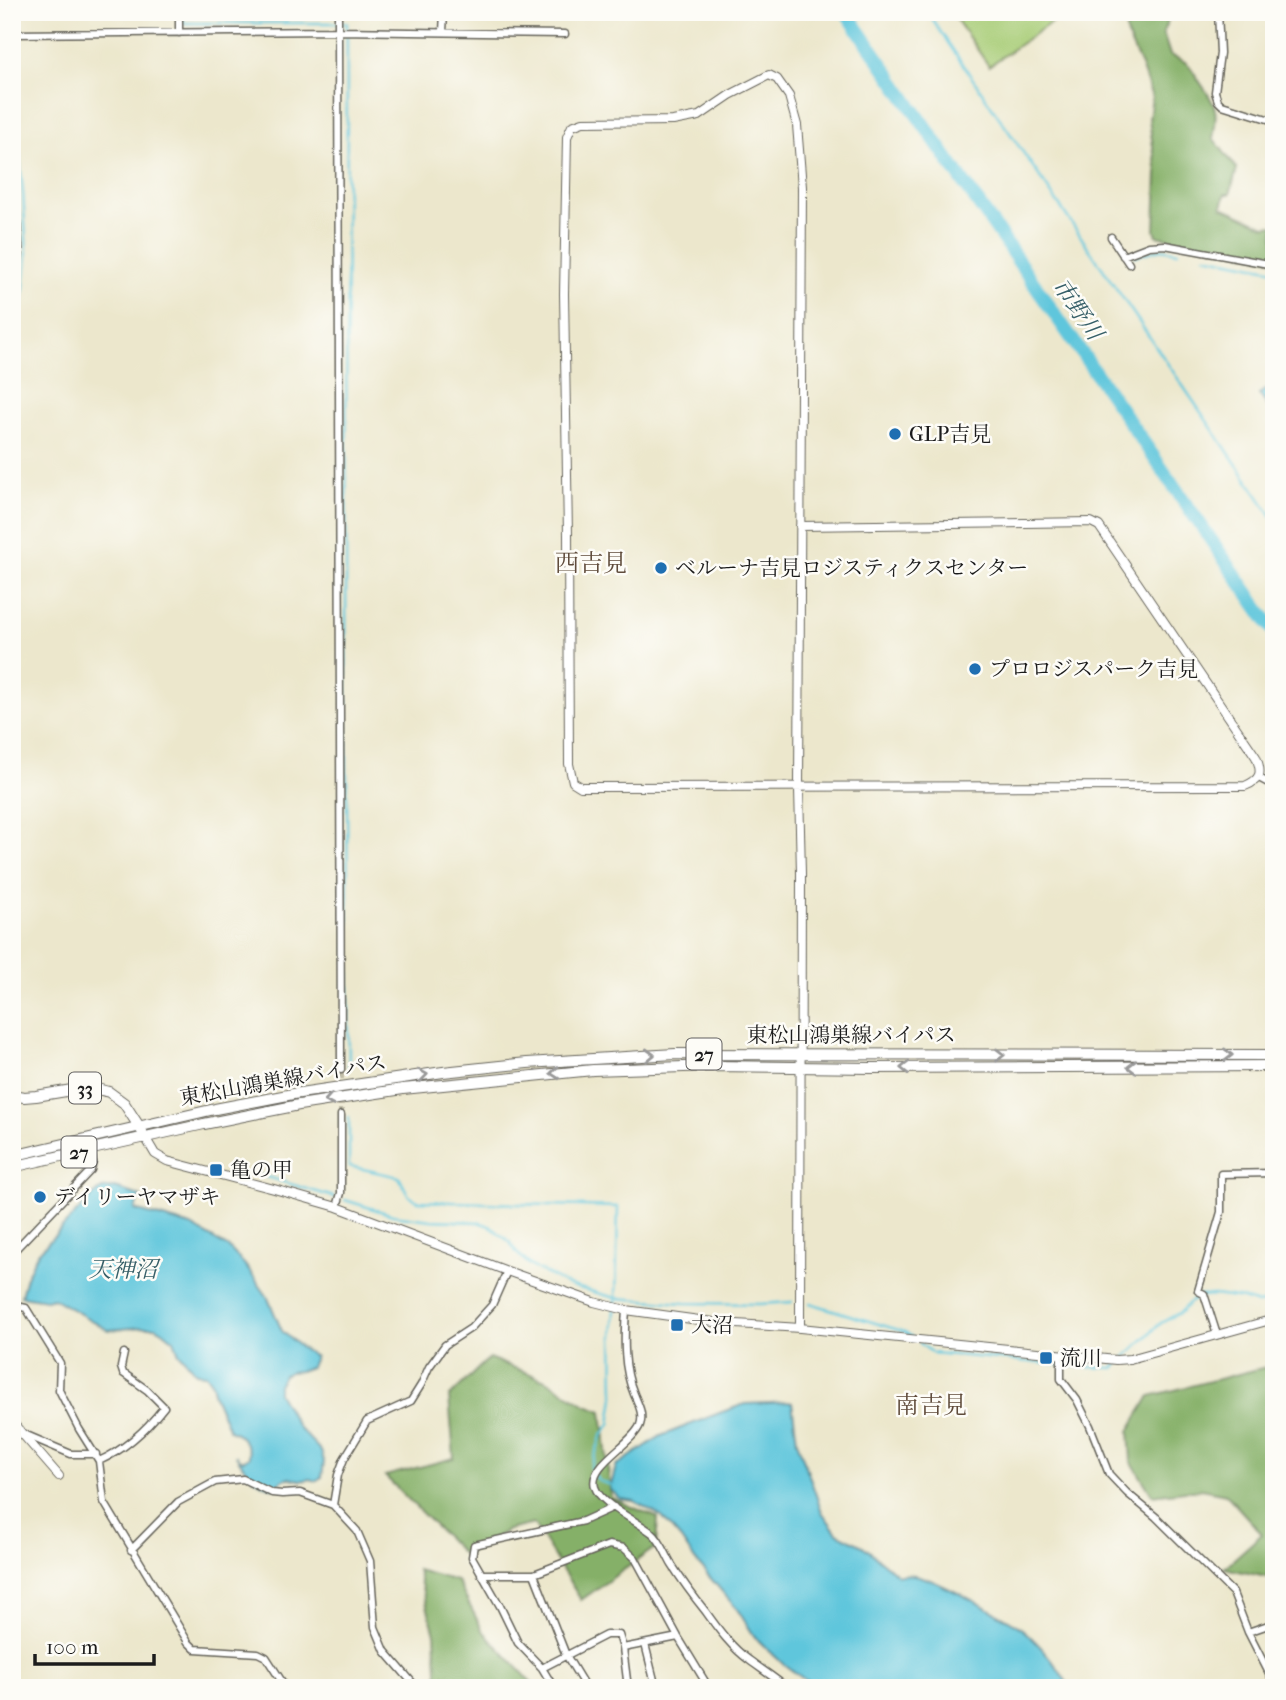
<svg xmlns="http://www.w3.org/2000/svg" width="1286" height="1700" viewBox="0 0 1286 1700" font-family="'IM FELL French Canon','Noto Serif JP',serif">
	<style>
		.green { fill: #a7cc76; stroke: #627449; stroke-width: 2 }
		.forest { fill: #85b067; stroke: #506642; stroke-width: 2 }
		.water { fill: #5fc6dc; stroke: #3e717c; stroke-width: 2 }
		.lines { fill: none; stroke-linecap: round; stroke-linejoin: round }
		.stream { stroke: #5fc6dc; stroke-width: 2.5 }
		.river { stroke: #5fc6dc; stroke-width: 14 }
		.minor-tunnel { stroke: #c2bea9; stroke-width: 6; stroke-dasharray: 6 3; stroke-linecap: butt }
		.minor-casing { stroke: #65635a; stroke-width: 9 }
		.tertiary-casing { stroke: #65635a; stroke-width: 10 }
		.primary-casing { stroke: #65635a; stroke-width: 12 }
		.minor { stroke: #fff; stroke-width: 6 }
		.tertiary { stroke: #fff; stroke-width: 8 }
		.primary { stroke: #fff; stroke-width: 10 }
		.oneway { stroke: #999 }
		.poi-dot { fill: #1f6fb2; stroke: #fdfcf7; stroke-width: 2.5 }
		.labels { text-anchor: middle; stroke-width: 5; stroke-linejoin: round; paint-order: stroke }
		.shield { fill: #fdfcf7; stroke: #605f5e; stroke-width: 2 }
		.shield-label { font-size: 19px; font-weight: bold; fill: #1c1c1c }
		.poi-label { font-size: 21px; fill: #1c1c1c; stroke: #fdfcf7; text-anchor: start }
		.street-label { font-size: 21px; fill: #1c1c1c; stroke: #fdfcf7 }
		.water-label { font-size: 23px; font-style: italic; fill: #376069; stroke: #fdfcf7 }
		.quarter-label { font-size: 24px; fill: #604c3c; stroke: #fdfcf7 }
	</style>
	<rect width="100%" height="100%" fill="#fdfcf7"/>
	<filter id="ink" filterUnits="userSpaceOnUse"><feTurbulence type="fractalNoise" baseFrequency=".0143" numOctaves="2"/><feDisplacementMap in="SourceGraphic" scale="14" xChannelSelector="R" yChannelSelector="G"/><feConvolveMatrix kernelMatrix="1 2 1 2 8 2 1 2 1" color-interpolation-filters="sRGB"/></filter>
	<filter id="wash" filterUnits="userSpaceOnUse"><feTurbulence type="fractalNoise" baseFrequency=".00686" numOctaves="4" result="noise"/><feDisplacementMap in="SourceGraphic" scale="28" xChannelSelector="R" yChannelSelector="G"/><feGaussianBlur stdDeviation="1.57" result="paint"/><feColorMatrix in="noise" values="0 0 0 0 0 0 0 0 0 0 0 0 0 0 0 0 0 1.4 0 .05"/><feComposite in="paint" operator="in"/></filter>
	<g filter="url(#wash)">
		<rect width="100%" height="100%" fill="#ece7cc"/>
		<path class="green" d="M 951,12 L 1066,12 L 989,66 Z"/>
		<path class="forest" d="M 1126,12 L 1171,12 L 1163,33 L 1170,55 C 1195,65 1188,66 1202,85 C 1217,106 1218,112 1213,138 L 1237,169 L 1230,194 L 1225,194 L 1222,207 L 1265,226 L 1274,225 L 1274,260 L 1157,236 L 1155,230 L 1157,173 L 1149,120 L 1152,97 L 1141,66 L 1126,33 Z
			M 489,1358 L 548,1381 L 584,1404 L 602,1411 L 611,1498 L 658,1518 L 656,1547 L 581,1600 L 534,1524 L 508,1530 L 464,1555 L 385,1476 L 454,1458 L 449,1397 Z
			M 1274,1365 L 1274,1577 L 1271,1578 L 1224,1568 L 1262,1534 L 1226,1494 L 1201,1489 L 1152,1495 L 1131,1461 L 1129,1431 L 1150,1396 Z
			M 417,1570 L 457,1581 L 483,1631 L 537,1688 L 438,1688 L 435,1634 Z"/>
		<path class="water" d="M 1274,384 L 1274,415 L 1259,394 Z
			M 115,1188 L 140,1196 L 135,1210 L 191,1226 L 229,1248 L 245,1265 L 267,1296 L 282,1331 L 300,1347 L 315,1357 L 311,1367 L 300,1371 L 289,1372 L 283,1376 L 278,1385 L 278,1393 L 298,1427 L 321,1451 L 324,1461 L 322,1477 L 315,1481 L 310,1479 C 294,1485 290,1468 275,1488 C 254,1483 246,1472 236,1455 L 240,1460 L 244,1460 L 249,1457 C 250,1445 240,1433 229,1430 L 213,1393 L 213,1385 L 205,1374 L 196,1373 L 179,1353 L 174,1340 L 163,1331 L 156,1327 L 144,1327 L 108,1330 L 53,1298 L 46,1300 L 21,1296 L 26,1277 L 37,1254 L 93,1195 L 103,1189 Z
			M 792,1402 L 797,1441 L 822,1512 L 837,1533 L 863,1546 L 898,1575 C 904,1575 910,1574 915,1575 C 930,1577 1009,1618 1022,1629 C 1040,1644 1058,1667 1070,1688 L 816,1688 L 782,1663 L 755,1637 L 737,1609 L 695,1560 L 681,1539 L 662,1517 L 634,1501 L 620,1499 L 610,1489 L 616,1466 L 661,1436 L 722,1412 L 745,1404 Z"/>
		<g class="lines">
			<path class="stream" d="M 184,12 L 183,23 L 347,23 L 346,659 L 349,1068
				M 927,12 L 1274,519
				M 12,83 L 23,193 L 27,256 L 22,304 L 12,348
				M 1135,256 L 1161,249 L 1178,252
				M 1205,256 L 1274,270
				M 349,1118 L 349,1166 L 399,1177 L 409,1196 L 418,1201 L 618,1207 L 616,1298 L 613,1335 L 614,1397 L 610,1424 L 601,1437 L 591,1467 L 593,1473 L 599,1481 L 611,1485
				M 260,1175 L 334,1197
				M 345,1200 L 393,1215 L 431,1220 L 478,1222 L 490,1226 L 510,1242 L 517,1253 L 531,1266 L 568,1285 L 616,1298 L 685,1303 L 760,1304 L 792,1302
				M 810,1303 L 905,1332 L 912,1337
				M 920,1343 L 932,1353 L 1085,1367 L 1114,1368 L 1121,1361
				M 1125,1357 L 1161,1323 L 1181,1312 L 1189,1303 L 1200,1296 L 1214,1295 L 1244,1299 L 1257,1304 L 1274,1302"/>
			<path class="river" d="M 846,12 L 1274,631"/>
		</g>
	</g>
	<g filter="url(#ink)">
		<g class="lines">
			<path class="minor-tunnel" d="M 341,1115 L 341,1070"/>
			<defs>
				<path id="minor" d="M 179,12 L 179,33
					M 338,12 L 338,31 L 565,34
					M 1218,12 L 1220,53 L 1215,92 L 1218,101 L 1222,105 L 1274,121
					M 443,32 L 444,12
					M 12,34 L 338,31 L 341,1070
					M 1111,237 L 1129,264
					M 1123,256 L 1149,246 L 1165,245 L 1274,265
					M 1259,778 L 1274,786
					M 337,1207 L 341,1193 L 341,1115
					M 12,1253 L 91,1170 L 93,1162 L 90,1149
					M 12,1305 L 26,1308 L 60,1363 L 59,1390 L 79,1429 L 99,1461 L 104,1502 L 188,1642 L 195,1649 L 258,1653 L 266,1657 L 286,1688
					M 626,1310 C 624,1339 623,1368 634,1394 C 638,1404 644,1414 640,1425 C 632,1445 588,1464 595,1487 C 600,1504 639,1522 652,1533 C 661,1540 666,1555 672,1565 C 682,1581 694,1597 706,1612 C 718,1629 732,1648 749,1660 C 761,1669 775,1678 787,1688
					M 1217,1335 L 1204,1294 L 1198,1291 L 1221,1212 L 1221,1174 L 1274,1173
					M 1061,1355 L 1061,1379 L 1077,1400 L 1090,1426 L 1109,1474 L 1127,1493 L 1156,1517 L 1233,1593 L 1248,1632 L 1274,1683
					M 24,1434 L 71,1454 L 96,1454
					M 99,1461 C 126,1449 146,1430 164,1407 L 147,1390 L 123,1373 L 121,1367 L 124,1353
					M 333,1505 L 338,1475 L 344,1459 L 367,1421 L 411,1401 L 421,1385 L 429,1367 L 445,1345 L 471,1328 L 492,1305 L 507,1271
					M 614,1507 L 583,1521 L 474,1545 L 472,1557 L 500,1606 L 518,1643 L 542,1668 L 606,1635 L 619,1635 L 623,1648 L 628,1688
					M 131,1550 L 178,1502 L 215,1482 L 243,1479 L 272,1493 L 282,1494 L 300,1493 L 333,1505 L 357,1531 L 370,1561 L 375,1627 L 385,1651 L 417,1688
					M 481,1574 L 534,1574 L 609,1545 L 624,1548 L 635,1558 L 678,1637 L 709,1688
					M 534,1574 L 566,1655 L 586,1688
					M 1248,1632 L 1274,1623
					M 645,1644 L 656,1688
					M 623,1648 L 678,1637
					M 542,1668 L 554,1688"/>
				<path id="tertiary" d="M 12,173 L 19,253 L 12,302
					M 800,526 L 1091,522 L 1099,526 L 1256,757 C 1262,772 1262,779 1245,786 L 581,787 L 573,782 L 569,764 L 568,535 L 564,294 L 567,137 L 572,126 L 583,122 L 673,121 L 699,116 L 730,95 L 769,75 L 777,79 L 789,96 L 797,125 L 802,187 L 799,788 L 801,873 L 800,1328
					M 145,1137 L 155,1154 L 167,1161 L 274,1189 L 337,1207 L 507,1271 L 594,1302 L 626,1310 L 721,1323 L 800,1328 L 1116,1360 L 1130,1359 L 1274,1319
					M 12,1422 L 59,1476"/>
				<path id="primary" d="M 12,1095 L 24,1097 L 36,1096 L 90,1087 L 109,1092 L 124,1103 L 142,1131
					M 12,1156 L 215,1109 L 293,1094 L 443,1072 L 527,1063 L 675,1054 L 1274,1055
					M 12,1167 L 204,1124 L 299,1105 L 403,1089 L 593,1070 L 714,1066 L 871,1068 L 1274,1066"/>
			</defs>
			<use href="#minor" class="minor-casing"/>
			<use href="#tertiary" class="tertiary-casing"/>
			<use href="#primary" class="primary-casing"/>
			<use href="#minor" class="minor"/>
			<use href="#tertiary" class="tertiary"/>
			<use href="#primary" class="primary"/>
		</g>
		<defs><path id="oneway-chevron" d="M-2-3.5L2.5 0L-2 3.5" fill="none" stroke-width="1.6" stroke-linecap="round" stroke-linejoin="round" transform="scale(1.75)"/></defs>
		<g class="oneway">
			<use href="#oneway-chevron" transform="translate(650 1055) rotate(-2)"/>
			<use href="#oneway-chevron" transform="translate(1000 1055)"/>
			<use href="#oneway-chevron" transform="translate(1228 1055)"/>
			<use href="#oneway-chevron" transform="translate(1132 1067) rotate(180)"/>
			<use href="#oneway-chevron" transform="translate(905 1068) rotate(180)"/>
			<use href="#oneway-chevron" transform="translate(555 1073) rotate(175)"/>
			<use href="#oneway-chevron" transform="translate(423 1075) rotate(-8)"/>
			<use href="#oneway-chevron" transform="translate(329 1100) rotate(171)"/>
		</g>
	</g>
	<g class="poi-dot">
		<circle cx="895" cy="434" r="7"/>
		<circle cx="661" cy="568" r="7"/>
		<circle cx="975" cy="669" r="7"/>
		<rect x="209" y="1163" width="14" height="14" rx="3.5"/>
		<circle cx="40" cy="1197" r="7"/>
		<rect x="670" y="1318" width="14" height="14" rx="3.5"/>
		<rect x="1039" y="1351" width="14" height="14" rx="3.5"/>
	</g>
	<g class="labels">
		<g class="shield">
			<rect x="686.5" y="1038.5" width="35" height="31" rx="5"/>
			<rect x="69" y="1072.5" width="32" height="31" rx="5"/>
			<rect x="61.5" y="1136.5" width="35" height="31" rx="5"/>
		</g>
		<g class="shield-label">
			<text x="704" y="1061">27</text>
			<text x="85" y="1095">33</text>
			<text x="79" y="1159">27</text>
		</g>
		<g class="poi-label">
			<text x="909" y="441">GLP吉見</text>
			<text x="675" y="575">ベルーナ吉見ロジスティクスセンター</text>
			<text x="989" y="676">プロロジスパーク吉見</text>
			<text x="230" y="1177">亀の甲</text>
			<text x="54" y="1204">デイリーヤマザキ</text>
			<text x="691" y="1332">大沼</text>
			<text x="1060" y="1365">流川</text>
		</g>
		<g class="street-label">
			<text x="851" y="1042">東松山鴻巣線バイパス</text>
			<text transform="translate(283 1080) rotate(-10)" y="7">東松山鴻巣線バイパス</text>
		</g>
		<g class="water-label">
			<text transform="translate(1078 309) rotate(55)" y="8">市野川</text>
			<text x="123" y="1277">天神沼</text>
		</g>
		<g class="quarter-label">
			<text x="591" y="571">西吉見</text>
			<text x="931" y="1413">南吉見</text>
		</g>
	</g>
	<rect width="1286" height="1700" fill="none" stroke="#fdfcf7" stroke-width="42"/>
	<path d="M35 1654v10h119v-10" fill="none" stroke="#1c1c1c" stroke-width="3.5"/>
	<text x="46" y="1654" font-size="21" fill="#1c1c1c" stroke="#fdfcf7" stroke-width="5" paint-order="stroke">100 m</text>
</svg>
